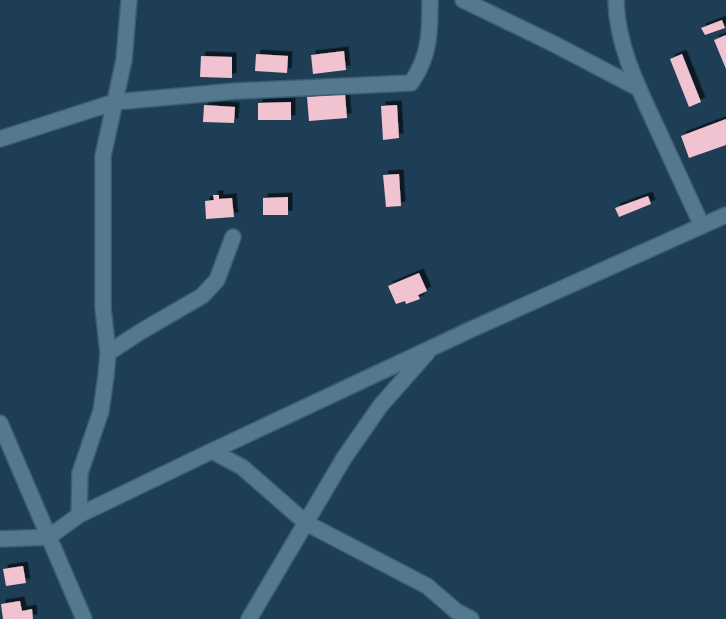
<svg xmlns="http://www.w3.org/2000/svg" width="726" height="619" viewBox="0 0 726 619" font-family="'Exo 2',sans-serif">
	<style>
		.building { fill: #f1c2cf; filter: url(#shadow) }
		.lines { fill: none; stroke-linecap: round; stroke-linejoin: round }
		.minor-casing { stroke: #3f5d71; stroke-width: 18 }
		.minor { stroke: #557891; stroke-width: 15 }
	</style>
	<defs>
		<filter id="shadow"><feDropShadow dx="4.5" dy="-4.5" stdDeviation="0" flood-color="#0009"/></filter>
	</defs>
	<rect width="100%" height="100%" fill="#1d3e55"/>
	<path class="building" d="M 722,20 L 725,28 L 705,35 L 701,28 Z
		M 726,35 L 726,69 L 714,40 Z
		M 344,51 L 346,70 L 313,74 L 311,55 Z
		M 256,54 L 288,56 L 287,73 L 255,71 Z
		M 682,54 L 701,102 L 689,107 L 670,59 Z
		M 201,56 L 232,57 L 232,78 L 200,77 Z
		M 345,94 L 347,118 L 309,121 L 307,97 Z
		M 291,102 L 291,120 L 258,120 L 258,103 Z
		M 204,105 L 235,107 L 234,123 L 203,122 Z
		M 397,105 L 399,138 L 383,140 L 381,106 Z
		M 726,119 L 726,145 L 689,158 L 681,136 Z
		M 399,174 L 401,206 L 386,207 L 383,175 Z
		M 213,195 L 219,195 L 219,199 L 232,198 L 234,217 L 206,219 L 205,201 L 214,200 Z
		M 648,196 L 651,204 L 619,217 L 615,208 Z
		M 288,197 L 288,215 L 263,215 L 263,198 Z
		M 419,273 L 427,291 L 418,295 L 420,299 L 406,304 L 405,301 L 396,304 L 388,286 Z
		M 23,566 L 26,583 L 6,586 L 3,569 Z
		M 20,601 L 22,611 L 32,609 L 33,619 L 3,619 L 1,604 Z"/>
	<g class="lines">
		<defs>
			<path id="minor" d="M 463,0 L 554,44 L 638,88
				M 616,0 C 617,46 638,87 657,128 C 672,161 687,193 702,226
				M 0,139 L 115,102 L 236,91 L 411,83 C 430,56 430,32 430,0
				M 108,353 L 140,332 L 202,296 L 217,280 L 233,237
				M 0,423 L 84,619
				M 212,451 L 242,467 L 306,523 L 427,586 L 456,611 L 471,619
				M 79,515 L 80,473 L 101,411 L 106,376 L 108,353 L 103,308 L 103,156 L 124,60 L 129,0
				M 0,539 L 49,537 L 79,515 L 212,451 L 472,329 L 726,215
				M 249,619 L 344,458 L 381,405 L 427,353"/>
		</defs>
		<use href="#minor" class="minor-casing"/>
		<use href="#minor" class="minor"/>
	</g>
</svg>
